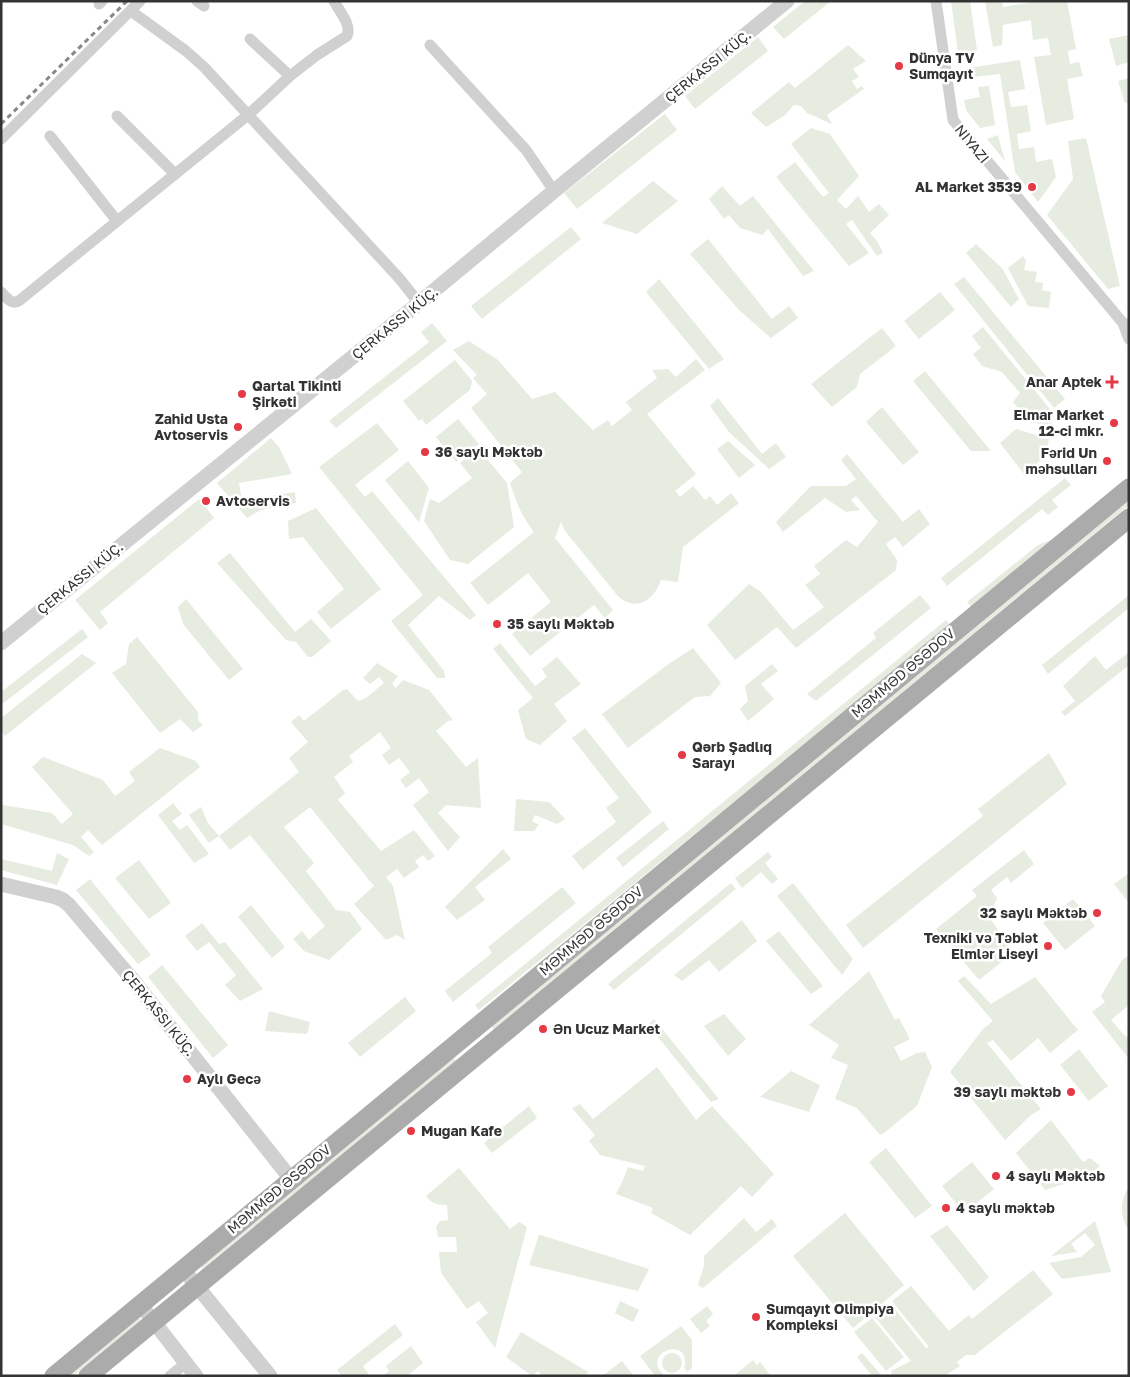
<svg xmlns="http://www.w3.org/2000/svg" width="1130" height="1377" viewBox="0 0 1130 1377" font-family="'Golos Text',sans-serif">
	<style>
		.green { fill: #e6ecdf }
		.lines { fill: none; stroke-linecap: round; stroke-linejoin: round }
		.minor { stroke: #d0d0d0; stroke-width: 11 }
		.tertiary { stroke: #d0d0d0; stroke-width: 15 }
		.primary { stroke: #ababab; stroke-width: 19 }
		.rail { stroke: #888; stroke-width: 3; stroke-dasharray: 5 4; stroke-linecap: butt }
		.poi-dot { fill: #e63946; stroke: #fff; stroke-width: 2 }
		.labels { text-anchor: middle; stroke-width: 5; stroke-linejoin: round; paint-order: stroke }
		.poi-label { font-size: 14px; font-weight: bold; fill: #333; stroke: #fff; text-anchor: start }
		.street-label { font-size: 14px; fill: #333; stroke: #fff }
	</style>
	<rect width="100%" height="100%" fill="#fff"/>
	<path class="green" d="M 805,1 L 831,1 L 784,39 L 773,27 Z
		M 951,1 L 970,1 L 977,50 L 958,53 Z
		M 985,1 L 1002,1 L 1003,7 L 1040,1 L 1067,1 L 1076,49 L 1068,51 L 1070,64 L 1079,62 L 1083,76 L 1067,79 L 1074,119 L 1046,125 L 1034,57 L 1051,55 L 1048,38 L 1033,40 L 1031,20 L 1003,25 L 1002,45 L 993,47 Z
		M 1129,35 L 1129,62 L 1116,66 L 1109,39 Z
		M 758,37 L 768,51 L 695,109 L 685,96 Z
		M 848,45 L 866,61 L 853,69 L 859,77 L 852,81 L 857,89 L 862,86 L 864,89 L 827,115 L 832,124 L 807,113 L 801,106 L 794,105 L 784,116 L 766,127 L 751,113 L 789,82 L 795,88 Z
		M 1020,60 L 1025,89 L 1008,92 L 1011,107 L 1027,105 L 1031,131 L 1017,134 L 1019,149 L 1034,147 L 1036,162 L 1052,159 L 1056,177 L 1038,202 L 1015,172 L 1000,74 L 965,78 L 963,69 Z
		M 1129,78 L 1129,102 L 1125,103 L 1118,81 Z
		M 989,86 L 995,125 L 980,128 L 966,110 L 964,100 L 980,97 L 978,87 Z
		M 665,114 L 677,130 L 577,209 L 564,193 Z
		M 811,128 L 830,134 L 859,176 L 837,200 L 846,209 L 858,196 L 869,212 L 879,204 L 889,215 L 870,233 L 877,241 L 883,253 L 877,256 L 852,220 L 846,224 L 869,253 L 849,266 L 776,177 L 795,162 L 823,197 L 829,193 L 791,144 Z
		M 998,135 L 998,136 L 1005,161 L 987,139 Z
		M 1086,138 L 1120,286 L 1108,289 L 1047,215 L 1073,179 L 1068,141 Z
		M 653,181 L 678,201 L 637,234 L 602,223 Z
		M 722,186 L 740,206 L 753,196 L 814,271 L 803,276 L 768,229 L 762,235 L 740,228 L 729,215 L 724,219 L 709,199 Z
		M 571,227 L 581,239 L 482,319 L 471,306 Z
		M 708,239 L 772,319 L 789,306 L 798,318 L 771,338 L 739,310 L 690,254 Z
		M 976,244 L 1002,268 L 1019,299 L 1011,307 L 966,253 Z
		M 1023,256 L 1026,261 L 1024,270 L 1037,272 L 1035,282 L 1043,283 L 1042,290 L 1051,292 L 1049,308 L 1028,306 L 1008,268 Z
		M 964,277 L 1065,399 L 1054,408 L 954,284 Z
		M 659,279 L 724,359 L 709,369 L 646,292 Z
		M 940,292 L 955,310 L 919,339 L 904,321 Z
		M 432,323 L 447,341 L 336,428 L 329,421 L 429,342 L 421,332 Z
		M 983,327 L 1054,414 L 1051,426 L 1029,422 L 1013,402 L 1020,393 L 1002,372 L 982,366 L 973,354 L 981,348 L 972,336 Z
		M 882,328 L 896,346 L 860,374 L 857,387 L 832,407 L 811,384 Z
		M 469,341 L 498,360 L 532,399 L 555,392 L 593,430 L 608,420 L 612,426 L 632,410 L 626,402 L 657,378 L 652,370 L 668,369 L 676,377 L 696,359 L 705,370 L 647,414 L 696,474 L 675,491 L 680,497 L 693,486 L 705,500 L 710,496 L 717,505 L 731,493 L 739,503 L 683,547 L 678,582 L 661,580 C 654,601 635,613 617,595 L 565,531 L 561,522 L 555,538 L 613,610 L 605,618 L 594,605 L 530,656 L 512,634 L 551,602 L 528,573 L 488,605 L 470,583 L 534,532 C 521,515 516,502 510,483 L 522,472 L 471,408 L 487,394 L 473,378 L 477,375 L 453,350 Z
		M 455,360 L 472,381 L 470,390 L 426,425 L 422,419 L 419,421 L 403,401 Z
		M 925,371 L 991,451 L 971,451 L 913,381 Z
		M 718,398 L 762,454 L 776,443 L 786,457 L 769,469 L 729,432 L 710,406 Z
		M 882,407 L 919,452 L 903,465 L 866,422 Z
		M 458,419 L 479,444 L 456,462 L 436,437 Z
		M 377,423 L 399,450 L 355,485 L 365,497 L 372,491 L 476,615 L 470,620 L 439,596 L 408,625 L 444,671 L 445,678 L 437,678 L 391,621 L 423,595 L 319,467 Z
		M 1016,429 L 1049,439 L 1045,457 L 1024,474 L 1000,443 Z
		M 271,438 L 279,447 L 292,474 L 239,483 L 242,501 L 295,492 L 296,503 L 261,510 L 247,518 L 217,483 Z
		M 728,441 L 755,465 L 739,478 L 717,449 Z
		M 479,449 L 507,483 L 514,527 L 468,564 L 450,560 L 424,521 L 430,499 L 439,503 L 472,478 L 460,463 Z
		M 847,454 L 903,522 L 919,509 L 930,524 L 903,547 L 895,537 L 886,544 L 897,560 L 896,570 L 796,648 L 777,627 L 735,660 L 707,625 L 749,584 L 761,592 L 793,630 L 824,607 L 805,585 L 820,574 L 814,566 L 846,540 L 857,547 L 878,522 L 856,496 L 851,500 L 860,510 L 846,512 L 825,498 L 783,532 L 776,522 L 811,486 L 846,486 L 856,479 L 841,460 Z
		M 408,461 L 429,488 L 419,522 L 385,480 Z
		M 1065,478 L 1071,485 L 1052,500 L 1058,507 L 1048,515 L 1042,509 L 947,586 L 941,578 Z
		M 1129,497 L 1129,505 L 494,1030 L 490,1024 Z
		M 199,499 L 214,518 L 100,612 L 108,623 L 100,630 L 75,600 Z
		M 316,508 L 381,589 L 331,629 L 317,612 L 344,589 L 303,537 L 289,539 L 288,521 Z
		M 1058,537 L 971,607 L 967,602 L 1038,545 Z
		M 230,553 L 295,632 L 311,619 L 331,641 L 312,657 L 308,657 L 296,642 L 286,640 L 217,563 Z
		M 920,595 L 931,608 L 816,701 L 807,694 L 876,638 L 873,633 Z
		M 1129,595 L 1129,608 L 1048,674 L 1042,665 Z
		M 186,599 L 243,669 L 229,680 L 183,624 L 178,607 Z
		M 946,620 L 951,625 L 479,1010 L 475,1005 Z
		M 82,629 L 88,637 L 1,705 L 1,692 Z
		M 137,637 L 198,712 L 198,720 L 203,725 L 193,732 L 180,719 L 160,733 L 112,673 L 126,664 L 129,644 Z
		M 500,643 L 535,686 L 547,677 L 542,669 L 557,657 L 581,684 L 554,704 L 567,721 L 540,745 L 526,739 L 518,710 L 533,698 L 493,649 Z
		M 693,648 L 721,683 L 710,696 L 695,697 L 628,748 L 602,714 L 670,663 Z
		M 1129,652 L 1129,665 L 1065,716 L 1061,712 L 1075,701 L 1063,686 L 1095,656 L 1106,670 Z
		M 82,654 L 96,663 L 5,736 L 1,731 L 1,718 Z
		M 377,663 L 398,676 L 392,684 L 396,688 L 403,680 L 429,690 L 453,720 L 448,721 L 436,731 L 466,767 L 478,758 L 481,808 L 446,805 L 438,813 L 460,837 L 448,851 L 413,805 L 429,792 L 419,778 L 406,788 L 400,780 L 410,772 L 399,758 L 389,765 L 382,755 L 391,748 L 380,732 L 349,756 L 353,762 L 334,777 L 345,793 L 338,800 L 381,851 L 414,830 L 435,856 L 428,861 L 423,855 L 415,861 L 419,867 L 404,878 L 397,869 L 386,877 L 393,886 L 405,940 L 397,935 L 386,940 L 354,904 L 374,886 L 310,807 L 284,827 L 314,863 L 306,871 L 336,910 L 350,912 L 362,929 L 329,960 L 304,951 L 293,939 L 302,931 L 309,940 L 325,926 L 250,835 L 230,850 L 219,836 L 209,843 L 189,815 L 201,807 L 208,823 L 219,836 L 299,772 L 289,758 L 308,742 L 291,722 L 299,715 L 304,721 L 343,690 L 347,689 L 358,701 L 366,698 L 384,683 L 379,677 L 370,684 L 363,678 Z
		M 772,664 L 778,671 L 761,684 L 774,699 L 748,721 L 740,709 L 748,701 L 745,686 Z
		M 585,728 L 652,812 L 583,870 L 572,856 L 616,822 L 606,808 L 619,798 L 572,738 Z
		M 160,748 L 196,761 L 200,767 L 102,845 L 88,830 L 81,837 L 94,852 L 89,856 L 73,845 L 1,824 L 2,805 L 52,813 L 62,824 L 73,814 L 32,767 L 43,757 L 103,780 L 115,796 L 135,781 L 129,772 Z
		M 1049,753 L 1067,784 L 863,948 L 846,925 L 983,816 L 978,809 Z
		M 516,799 L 549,802 L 565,819 L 557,824 L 535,815 L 532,821 L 539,825 L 534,831 L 514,831 Z
		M 173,803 L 182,814 L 172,821 L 180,830 L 187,825 L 209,854 L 194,863 L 158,815 Z
		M 663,821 L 669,829 L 623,867 L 616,858 Z
		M 503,849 L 511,859 L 475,887 L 485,900 L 457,920 L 445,907 Z
		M 1024,850 L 1034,864 L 1011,883 L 1007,877 L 991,890 L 997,898 L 989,917 L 1014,952 L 979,980 L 936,929 L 977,896 L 972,890 Z
		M 768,852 L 772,857 L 765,863 L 778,879 L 772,884 L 761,872 L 742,888 L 735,878 Z
		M 57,853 L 69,859 L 57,885 L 1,870 L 1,859 L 52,871 Z
		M 139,860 L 171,903 L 149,919 L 115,878 Z
		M 1129,873 L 1129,903 L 1114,884 Z
		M 90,879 L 151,955 L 138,964 L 76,890 Z
		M 731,883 L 736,889 L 614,990 L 608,984 Z
		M 793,883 L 853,959 L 842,975 L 777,896 Z
		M 562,887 L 576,903 L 453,1002 L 445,991 L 492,953 L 488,947 Z
		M 1073,899 L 1095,926 L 1065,950 L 1043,923 Z
		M 251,905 L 285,947 L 272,958 L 238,917 Z
		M 742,920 L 757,941 L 719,972 L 709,960 L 682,981 L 674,975 Z
		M 202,923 L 219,944 L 225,942 L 263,989 L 240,1001 L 225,985 L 236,975 L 209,942 L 197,951 L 185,936 Z
		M 779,931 L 823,986 L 811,994 L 766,941 Z
		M 1129,955 L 1129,1005 L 1111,1020 L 1126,1037 L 1129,1036 L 1129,1059 L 1092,1012 L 1105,1002 L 1101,996 L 1122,960 Z
		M 162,965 L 228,1045 L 213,1058 L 148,977 Z
		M 869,971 L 895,1020 L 899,1018 L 910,1039 L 894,1047 L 901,1061 L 917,1053 L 925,1052 L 932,1067 L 917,1106 L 884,1133 L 880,1135 L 857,1108 L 835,1099 L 848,1065 L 831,1058 L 839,1045 L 809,1025 Z
		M 964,976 L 991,1004 L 1035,977 L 1078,1030 L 1050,1053 L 1038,1038 L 1011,1061 L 993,1040 L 987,1043 L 1041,1109 L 1031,1115 L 1005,1140 L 950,1072 L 983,1029 L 993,1021 L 958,981 Z
		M 405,997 L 416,1011 L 360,1057 L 348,1043 Z
		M 269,1011 L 310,1022 L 307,1034 L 265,1031 Z
		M 724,1014 L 746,1039 L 728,1056 L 704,1026 Z
		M 654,1019 L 719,1099 L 711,1102 L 648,1025 Z
		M 1079,1049 L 1108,1086 L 1089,1101 L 1060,1065 Z
		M 452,1056 L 456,1061 L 202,1269 L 199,1265 Z
		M 657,1067 L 696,1120 L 712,1106 L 774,1174 L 752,1197 L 741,1186 L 690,1235 L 651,1213 L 653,1208 L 616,1194 L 623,1180 L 628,1167 L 643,1171 L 645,1166 L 600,1155 L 589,1141 L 595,1135 L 572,1108 L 580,1104 L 593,1119 Z
		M 791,1071 L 820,1085 L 809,1112 L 760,1097 Z
		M 529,1106 L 537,1118 L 492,1153 L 484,1143 Z
		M 1051,1120 L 1083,1162 L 1090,1158 L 1100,1166 L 1088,1176 L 1045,1190 L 1016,1153 Z
		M 886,1148 L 932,1206 L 915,1218 L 869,1162 Z
		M 972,1162 L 994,1189 L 964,1213 L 942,1186 Z
		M 459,1168 L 510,1229 L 519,1222 L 527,1227 L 495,1348 L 476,1322 L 488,1313 L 479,1301 L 467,1309 L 441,1273 L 439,1252 L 457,1252 L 456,1237 L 438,1237 L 436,1227 L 440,1221 L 448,1220 L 447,1205 C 437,1205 432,1204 426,1196 Z
		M 1129,1187 L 1129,1231 C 1120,1217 1119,1201 1129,1187 Z
		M 845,1213 L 904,1285 L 853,1328 L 793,1256 Z
		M 744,1218 L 756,1232 L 772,1219 L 777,1226 L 703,1288 L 698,1285 L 704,1265 L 704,1256 Z
		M 1095,1221 L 1111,1272 L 1062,1279 L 1049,1263 L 1081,1257 L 1095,1245 L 1085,1233 L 1071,1244 L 1077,1252 L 1051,1256 Z
		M 947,1225 L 989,1277 L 974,1291 L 930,1236 Z
		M 539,1235 L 544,1236 L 649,1269 L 638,1291 L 529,1265 Z
		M 1033,1270 L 1053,1294 L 975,1355 L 966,1355 L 957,1362 L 960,1366 L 944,1376 L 892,1376 L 891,1371 L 911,1361 L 874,1316 L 890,1303 L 926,1348 L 929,1347 L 892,1301 L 911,1286 L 949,1331 L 969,1315 L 972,1319 Z
		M 620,1301 L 639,1310 L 633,1322 L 615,1313 Z
		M 707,1306 L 713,1314 L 706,1321 L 710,1326 L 701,1333 L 690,1319 Z
		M 137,1316 L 141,1320 L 73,1376 L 66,1376 Z
		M 872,1318 L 904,1357 L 886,1371 L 854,1332 Z
		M 395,1324 L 403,1335 L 363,1366 L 370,1376 L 342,1376 L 337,1370 Z
		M 681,1326 L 692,1340 L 692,1368 L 687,1372 L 684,1368 C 693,1334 637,1352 665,1376 L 655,1376 L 640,1356 Z
		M 521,1332 L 583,1369 L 589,1372 L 584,1376 L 542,1376 L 538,1371 L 532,1376 L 506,1357 Z
		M 411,1346 L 423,1363 L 407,1376 L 383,1376 L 389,1371 L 386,1366 Z
		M 862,1353 L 882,1376 L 872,1376 L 857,1357 Z
		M662 1363a10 10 0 1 1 20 0a10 10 0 1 1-20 0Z
		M 753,1360 L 757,1365 L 760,1362 L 771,1376 L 735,1376 L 735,1375 Z
		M 622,1361 L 634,1376 L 602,1376 Z"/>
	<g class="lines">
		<path class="minor" d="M 197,1 L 204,6
			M 936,1 L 953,120 L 1123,323 L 1129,325
			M 99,4 L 102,1
			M 131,11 L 186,51 L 204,67 L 399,278 L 419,303
			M 250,39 L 290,76
			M 430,45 L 526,150 L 554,191
			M 117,116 L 175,174
			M 50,136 L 117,221
			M 1,139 L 140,1
			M 1,292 C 7,298 12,306 20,300 L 248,115 L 290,76 L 317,55 L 347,36 C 352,25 339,11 334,1
			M 1123,323 L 1129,339
			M 170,1376 L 186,1363"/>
		<path class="tertiary" d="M 1,643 L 419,303 L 554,191 L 787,1
			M 1,884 L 56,897 L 63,900 L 69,905 L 132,979 L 291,1179
			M 183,1269 L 270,1376
			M 140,1304 L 196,1376"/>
		<path class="primary" d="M 54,1376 L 1129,488
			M 88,1376 L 1129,518"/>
		<path class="rail" d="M 1,124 L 127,1"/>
	</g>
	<g class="poi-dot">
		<circle cx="899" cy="66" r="5"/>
		<circle cx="1032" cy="187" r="5"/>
		<path d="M1109.5 374.5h5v5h5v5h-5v5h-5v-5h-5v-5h5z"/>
		<circle cx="242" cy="394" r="5"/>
		<circle cx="1114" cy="423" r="5"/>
		<circle cx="238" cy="427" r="5"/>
		<circle cx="425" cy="452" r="5"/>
		<circle cx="1107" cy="461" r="5"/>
		<circle cx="206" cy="501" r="5"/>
		<circle cx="497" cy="624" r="5"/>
		<circle cx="682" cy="755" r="5"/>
		<circle cx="1097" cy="913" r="5"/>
		<circle cx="1048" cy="946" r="5"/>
		<circle cx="543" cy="1029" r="5"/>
		<circle cx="187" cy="1079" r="5"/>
		<circle cx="1071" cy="1092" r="5"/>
		<circle cx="411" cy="1131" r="5"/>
		<circle cx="996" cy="1176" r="5"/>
		<circle cx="946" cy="1208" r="5"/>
		<circle cx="756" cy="1317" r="5"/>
	</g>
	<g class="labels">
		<g class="poi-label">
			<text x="909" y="63">Dünya TV<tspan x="909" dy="16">Sumqayıt</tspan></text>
			<text x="1022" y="192" text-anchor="end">AL Market 3539</text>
			<text x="1102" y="387" text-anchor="end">Anar Aptek</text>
			<text x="252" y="391">Qartal Tikinti<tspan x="252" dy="16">Şirkәti</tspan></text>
			<text x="1104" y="420" text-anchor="end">Elmar Market<tspan x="1104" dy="16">12-ci mkr.</tspan></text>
			<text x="228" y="424" text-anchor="end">Zahid Usta<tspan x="228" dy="16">Avtoservis</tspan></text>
			<text x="435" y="457">36 saylı Məktəb</text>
			<text x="1097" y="458" text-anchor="end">Fərid Un<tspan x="1097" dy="16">məhsulları</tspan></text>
			<text x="216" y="506">Avtoservis</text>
			<text x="507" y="629">35 saylı Məktəb</text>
			<text x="692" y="752">Qәrb Şadlıq<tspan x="692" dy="16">Sarayı</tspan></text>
			<text x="1087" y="918" text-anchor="end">32 saylı Məktəb</text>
			<text x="1038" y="943" text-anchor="end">Texniki və Təbiət<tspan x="1038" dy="16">Elmlər Liseyi</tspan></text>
			<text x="553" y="1034">Ən Ucuz Market</text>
			<text x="197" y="1084">Aylı Gecə</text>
			<text x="1061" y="1097" text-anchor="end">39 saylı məktəb</text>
			<text x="421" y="1136">Muğan Kafe</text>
			<text x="1006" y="1181">4 saylı Məktəb</text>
			<text x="956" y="1213">4 saylı məktəb</text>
			<text x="766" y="1314">Sumqayıt Olimpiya<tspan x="766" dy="16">Kompleksi</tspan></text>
		</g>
		<g class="street-label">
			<text transform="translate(708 66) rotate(-39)" y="5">ÇERKASSI KÜÇ.</text>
			<text transform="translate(972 144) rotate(51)" y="5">NIYAZI</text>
			<text transform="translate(395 323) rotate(-39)" y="5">ÇERKASSI KÜÇ.</text>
			<text transform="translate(80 578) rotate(-39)" y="5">ÇERKASSI KÜÇ.</text>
			<text transform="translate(903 673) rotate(-40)" y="5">MƏMMƏD ƏSƏDOV</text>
			<text transform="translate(591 931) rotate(-40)" y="5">MƏMMƏD ƏSƏDOV</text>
			<text transform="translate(159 1013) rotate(51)" y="5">ÇERKASSI KÜÇ.</text>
			<text transform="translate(279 1189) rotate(-40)" y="5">MƏMMƏD ƏSƏDOV</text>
		</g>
	</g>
	<rect width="1130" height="1377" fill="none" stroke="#333333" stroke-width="5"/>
</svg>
